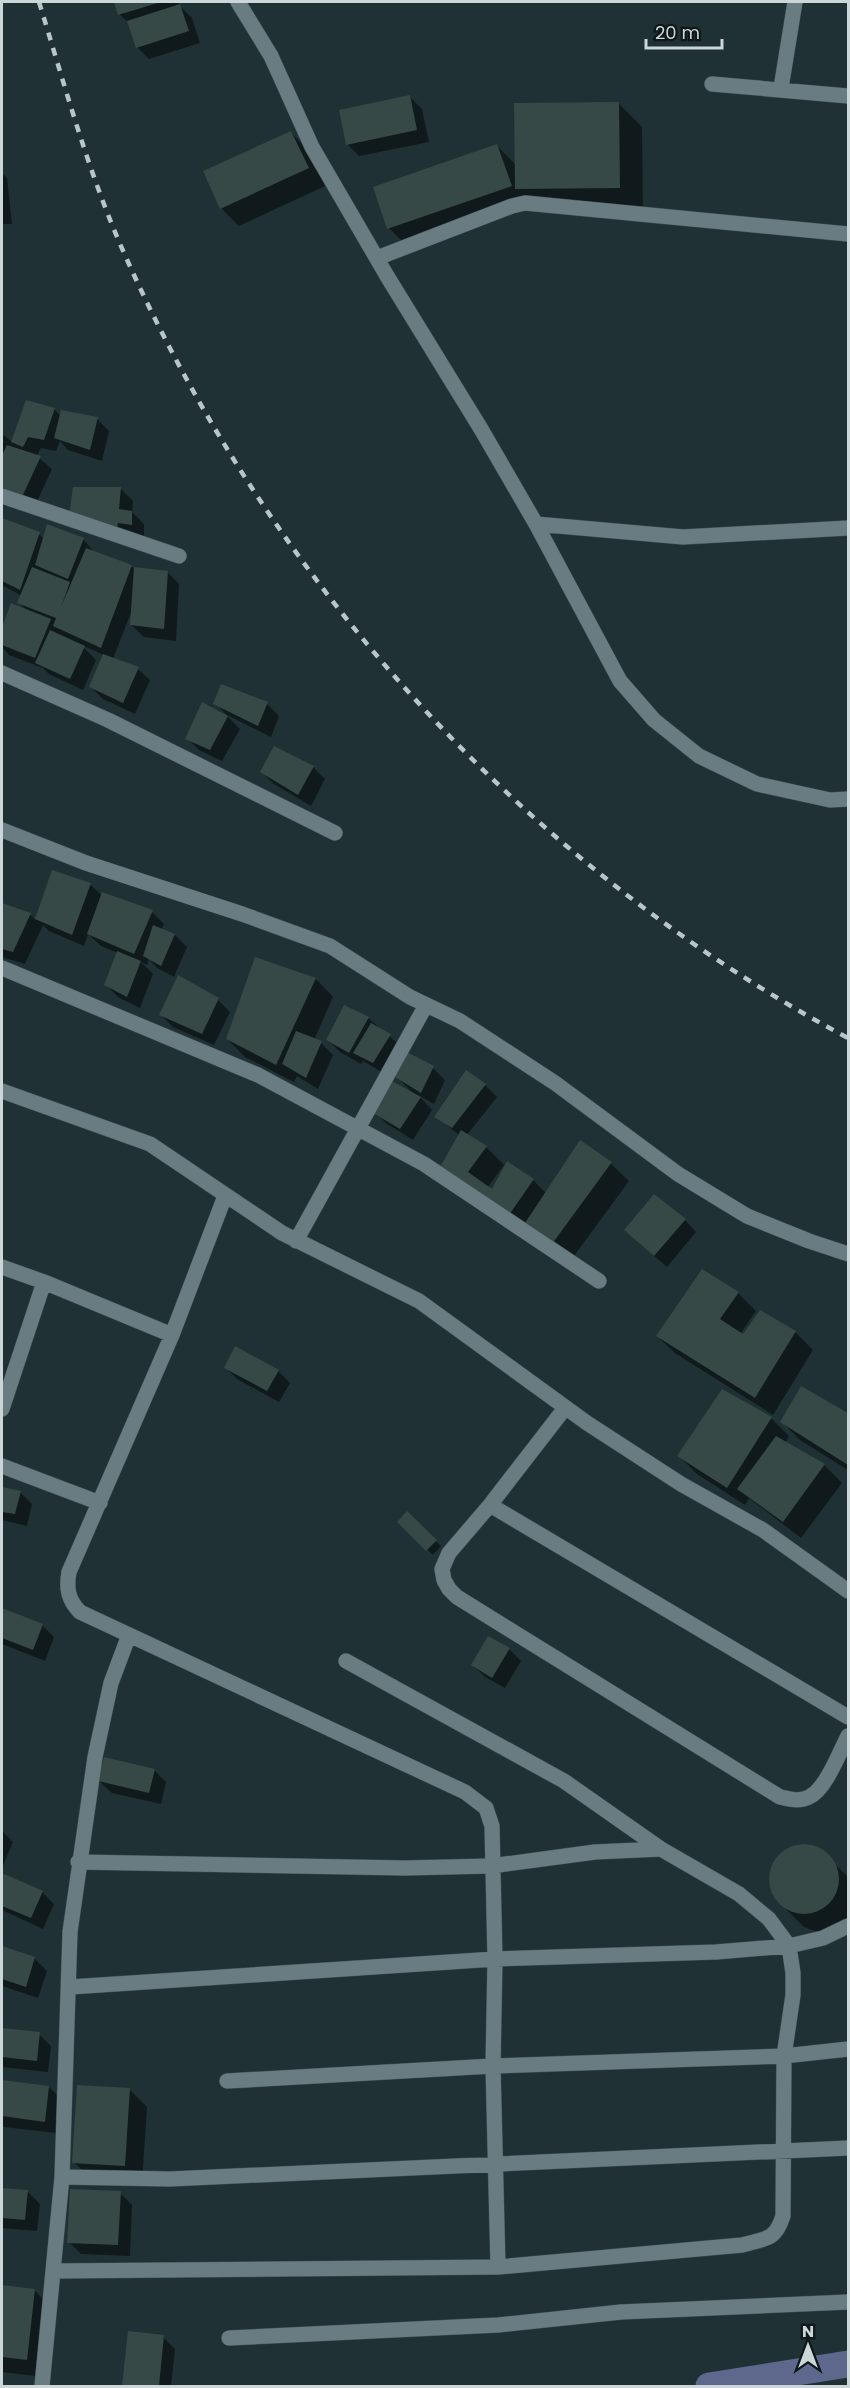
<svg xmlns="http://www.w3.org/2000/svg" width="850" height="2388" viewBox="0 0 850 2388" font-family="Poppins,sans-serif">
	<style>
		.shadow { fill: #0007 }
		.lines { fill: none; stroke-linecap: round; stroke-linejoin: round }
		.canal { stroke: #5d688c; stroke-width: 27 }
		.building { fill: #364947 }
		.minor-casing { stroke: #3e4d52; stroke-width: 16 }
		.minor { stroke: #697c81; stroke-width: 15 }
		.rail { stroke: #b9c5c8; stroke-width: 4.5; stroke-dasharray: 8 8; stroke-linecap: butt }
	</style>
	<rect width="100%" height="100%" fill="#1f3135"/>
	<path class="shadow" d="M 116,2 L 178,2 L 180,6 L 192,18 L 200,43 L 149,59 L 137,47 L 130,24 L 119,14 Z
		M 410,97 L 422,109 L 429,142 L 359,156 L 347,144 Z
		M 619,104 L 642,127 L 643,211 L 527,198 L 407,246 L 389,228 L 497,146 L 517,166 Z
		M 291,133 L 309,150 L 325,186 L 239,226 L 221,208 Z
		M 2,173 L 7,178 L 12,224 L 2,224 Z
		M 54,409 L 61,416 L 97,419 L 109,431 L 102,461 L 68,450 L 60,441 L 56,451 L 41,448 L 37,456 L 52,469 L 34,508 L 2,496 L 2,434 L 12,442 Z
		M 121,489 L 133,501 L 132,512 L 144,524 L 144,536 L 83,527 Z
		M 2,520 L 39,534 L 44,539 L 83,539 L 95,553 L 134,568 L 167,572 L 179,584 L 176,641 L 144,637 L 131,625 L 132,610 L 113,659 L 138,669 L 150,680 L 135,714 L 103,699 L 91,687 L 104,655 L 81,645 L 96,660 L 83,690 L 49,674 L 43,668 L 9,655 L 2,647 L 2,631 L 12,605 L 28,612 L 19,602 L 22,596 L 2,585 Z
		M 215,703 L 267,704 L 279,716 L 271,737 L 227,715 Z
		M 203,705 L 228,717 L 240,729 L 222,761 L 199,750 L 187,738 Z
		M 313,767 L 325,779 L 311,806 L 274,784 L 262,772 Z
		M 53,871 L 90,884 L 102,896 L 152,912 L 164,924 L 161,930 L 175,935 L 187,947 L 174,977 L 157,968 L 149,959 L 147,965 L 141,962 L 153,974 L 140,1008 L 118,997 L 106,985 L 118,953 L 101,946 L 88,934 L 84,946 L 49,931 L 43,925 L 25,964 L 2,957 L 2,904 L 30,915 L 36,920 Z
		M 316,979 L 333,997 L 314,1040 L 321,1043 L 333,1055 L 318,1089 L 297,1076 L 294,1082 L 245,1057 L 227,1039 Z
		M 218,1000 L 230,1012 L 214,1045 L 173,1027 L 161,1015 Z
		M 368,1018 L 402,1047 L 385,1074 L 363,1061 L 361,1064 L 340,1052 L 328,1040 Z
		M 408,1054 L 433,1068 L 445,1080 L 434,1104 L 418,1095 L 432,1110 L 413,1140 L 387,1124 L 375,1112 L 413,1093 L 397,1077 Z
		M 485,1085 L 497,1097 L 467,1135 L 486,1147 L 504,1165 L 488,1187 L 493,1191 L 533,1180 L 547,1194 L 581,1142 L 611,1164 L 629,1181 L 571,1260 L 458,1186 L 460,1136 L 436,1116 Z
		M 685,1220 L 696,1232 L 667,1267 L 638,1242 Z
		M 703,1271 L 738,1293 L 756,1311 L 740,1334 L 743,1336 L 795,1332 L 813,1350 L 773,1415 L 675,1353 L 657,1336 Z
		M 225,1367 L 278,1371 L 290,1383 L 279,1402 L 237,1379 Z
		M 802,1388 L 848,1415 L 848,1470 L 800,1440 L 782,1422 Z
		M 723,1391 L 771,1418 L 789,1436 L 785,1443 L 824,1465 L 842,1483 L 801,1538 L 749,1498 L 745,1505 L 697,1474 L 679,1456 Z
		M 2,1488 L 20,1492 L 32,1504 L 27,1526 L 2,1520 Z
		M 407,1514 L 441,1546 L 433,1555 L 399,1522 Z
		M 2,1609 L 42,1625 L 54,1637 L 45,1661 L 2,1644 Z
		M 489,1638 L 509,1649 L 521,1661 L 505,1688 L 485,1677 L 473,1665 Z
		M 154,1770 L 166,1782 L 161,1804 L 112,1793 L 99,1781 Z
		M 2,1831 L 13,1842 L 2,1868 Z
		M 799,1845 L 819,1849 L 848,1877 L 848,1920 L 827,1932 L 815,1931 L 804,1927 L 777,1900 L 771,1890 L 769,1878 L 772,1866 L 778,1856 L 788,1849 Z
		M 3,1876 L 42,1892 L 54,1904 L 43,1929 L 2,1910 Z
		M 2,1948 L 35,1959 L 47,1971 L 38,1998 L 2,1986 Z
		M 2,2029 L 39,2034 L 51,2046 L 48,2072 L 2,2067 Z
		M 2,2082 L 49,2087 L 61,2099 L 56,2133 L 4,2127 L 2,2124 Z
		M 129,2089 L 147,2107 L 142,2183 L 92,2180 L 74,2162 Z
		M 2,2189 L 28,2192 L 40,2204 L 37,2231 L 2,2228 Z
		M 120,2193 L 132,2205 L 130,2256 L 81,2254 L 69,2242 Z
		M 2,2287 L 35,2291 L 53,2309 L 44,2377 L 2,2372 Z
		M 129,2333 L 163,2337 L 175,2349 L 171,2386 L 123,2386 Z"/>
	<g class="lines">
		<path class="canal" d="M 709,2386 L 848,2364"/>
	</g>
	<path class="building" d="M 114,2 L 161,2 L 118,15 Z
		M 180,4 L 189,31 L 136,48 L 127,21 Z
		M 410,95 L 417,130 L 346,145 L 339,110 Z
		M 619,102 L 620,188 L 515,189 L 514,103 Z
		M 291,131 L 309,168 L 220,209 L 203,171 Z
		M 497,144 L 512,186 L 387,229 L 373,187 Z
		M 26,400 L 55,408 L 44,440 L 28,437 L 23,447 L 11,442 Z
		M 61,410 L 98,417 L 90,450 L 54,438 Z
		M 7,445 L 41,456 L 22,497 L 2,489 L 2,455 Z
		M 73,487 L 121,487 L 119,509 L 132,511 L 132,525 L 118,523 L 117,529 L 69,516 Z
		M 2,518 L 40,532 L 20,590 L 2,581 Z
		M 47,524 L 84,538 L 68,579 L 35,565 Z
		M 86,548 L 132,565 L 101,648 L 53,626 L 56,618 L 17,603 L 32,567 L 70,582 L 61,607 Z
		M 134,567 L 168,571 L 164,629 L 130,625 Z
		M 11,603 L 51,619 L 35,658 L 2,645 L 2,627 Z
		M 50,630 L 85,646 L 70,679 L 35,663 Z
		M 103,654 L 139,667 L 123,703 L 89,687 Z
		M 221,684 L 268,702 L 258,726 L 213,704 Z
		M 202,702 L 228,716 L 210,750 L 185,739 Z
		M 274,746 L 314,766 L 298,795 L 260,772 Z
		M 52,870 L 91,883 L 72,935 L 35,919 Z
		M 102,892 L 153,910 L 134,954 L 87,934 Z
		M 2,903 L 31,913 L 13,952 L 2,949 Z
		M 153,925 L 175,934 L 161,966 L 143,956 Z
		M 117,951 L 141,961 L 127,997 L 104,985 Z
		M 255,957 L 316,978 L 276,1065 L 226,1039 Z
		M 178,975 L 219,998 L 202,1034 L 159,1015 Z
		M 344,1005 L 369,1017 L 349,1053 L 326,1040 Z
		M 371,1023 L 391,1034 L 373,1063 L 353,1053 Z
		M 296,1031 L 322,1041 L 306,1078 L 282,1064 Z
		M 407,1052 L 434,1066 L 421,1093 L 395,1077 Z
		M 466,1070 L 486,1084 L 452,1128 L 434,1117 Z
		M 392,1081 L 421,1097 L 400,1129 L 373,1113 Z
		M 461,1130 L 487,1146 L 468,1172 L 492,1189 L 507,1161 L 534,1179 L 509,1215 L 439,1169 Z
		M 580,1140 L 612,1162 L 552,1244 L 525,1223 Z
		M 654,1194 L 686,1219 L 654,1256 L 624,1230 Z
		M 702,1269 L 739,1292 L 720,1319 L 743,1334 L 760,1310 L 796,1331 L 755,1398 L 656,1336 Z
		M 235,1346 L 279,1370 L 267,1391 L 224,1368 Z
		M 801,1386 L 848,1413 L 848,1465 L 780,1422 Z
		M 722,1389 L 772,1417 L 727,1488 L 677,1456 Z
		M 776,1436 L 825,1464 L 783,1522 L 737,1489 Z
		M 2,1487 L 21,1491 L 15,1514 L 2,1512 Z
		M 407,1511 L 437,1540 L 426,1551 L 397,1522 Z
		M 2,1608 L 43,1624 L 33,1650 L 2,1638 Z
		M 488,1636 L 510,1648 L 492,1678 L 471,1665 Z
		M 104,1757 L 155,1769 L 149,1793 L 98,1781 Z
		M769 1879a35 35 0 1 1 70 0a35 35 0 1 1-70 0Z
		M 2,1873 L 43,1891 L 31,1918 L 2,1906 Z
		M 2,1946 L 35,1957 L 26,1987 L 2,1979 Z
		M 2,2028 L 40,2032 L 37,2061 L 2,2057 Z
		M 2,2080 L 49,2086 L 45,2122 L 2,2116 Z
		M 77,2085 L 130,2088 L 125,2166 L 72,2163 Z
		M 2,2188 L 28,2190 L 25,2220 L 2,2218 Z
		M 70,2189 L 121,2191 L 118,2245 L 67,2243 Z
		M 2,2285 L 35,2289 L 27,2360 L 2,2357 Z
		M 128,2331 L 164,2335 L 159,2386 L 122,2386 Z"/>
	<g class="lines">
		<defs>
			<path id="minor" d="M 238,2 L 271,56 L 312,147 L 387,276 L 481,429 L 536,524 L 683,537 L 848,528
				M 712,84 L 848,96
				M 781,88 L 795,2
				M 377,258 L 512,206 L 525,203 L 848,234
				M 2,496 L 179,556
				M 536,524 L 620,681 L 654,720 L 699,756 L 757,784 L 830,800 L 848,799
				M 2,673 L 108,720 L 335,833
				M 2,830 L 86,863 L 242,914 L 330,946 L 410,997 L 460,1021 L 555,1083 L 678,1174 L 747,1216 L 809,1241 L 848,1254
				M 2,968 L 258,1075 L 424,1164 L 599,1281
				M 2,1091 L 150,1144 L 282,1233 L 419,1301 L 587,1423 L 681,1484 L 763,1530 L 848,1591
				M 225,1196 L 172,1335 L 69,1572 C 66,1588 68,1600 80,1612 L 465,1792 L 486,1808 L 492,1826 L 495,1959 L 493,2066 L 498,2267
				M 296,1241 L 426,1005
				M 2,1267 L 44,1282 L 172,1335
				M 565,1408 L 490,1505 L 449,1553 L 442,1569 L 444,1580 L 449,1589 L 457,1597 L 780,1797 C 789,1799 800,1802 809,1797 C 826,1789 839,1753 848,1736
				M 2,1409 L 44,1282
				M 2,1466 L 100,1503
				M 490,1505 L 848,1717
				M 78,1862 L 405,1868 L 491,1866 L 595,1852 L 661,1849
				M 70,1987 L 495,1959 L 716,1952 L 789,1946 L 823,1938 L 848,1926
				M 227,2081 L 493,2066 L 784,2056 L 848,2049
				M 62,2177 L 170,2179 L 848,2148
				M 53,2271 L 498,2267 L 742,2245 C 766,2238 775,2241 783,2216 L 784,2056 L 793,1995 L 793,1973 L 789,1946 L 769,1919 L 739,1894 L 661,1849 L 564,1781 L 346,1661
				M 229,2338 L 498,2325 L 621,2312 L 848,2302
				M 42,2386 L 62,2177 L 70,1932 L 95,1757 L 111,1683 L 129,1635"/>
		</defs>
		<use href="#minor" class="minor-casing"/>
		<use href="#minor" class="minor"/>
		<path class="rail" d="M 39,2 C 65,86 88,172 124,253 C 271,584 527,867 848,1038"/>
	</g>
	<rect width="850" height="2388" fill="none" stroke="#cbd6d9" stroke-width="6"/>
	<g transform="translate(808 2346)" stroke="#0f1719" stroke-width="4.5" paint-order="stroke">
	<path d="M0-4.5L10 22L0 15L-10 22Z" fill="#cbd6d9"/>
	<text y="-9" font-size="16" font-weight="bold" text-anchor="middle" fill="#cbd6d9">N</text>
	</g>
	<path d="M646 39v9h76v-9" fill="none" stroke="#cbd6d9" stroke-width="3"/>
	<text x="655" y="39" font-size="18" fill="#cbd6d9" stroke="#0f1719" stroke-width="4.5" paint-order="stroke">20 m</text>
</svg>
